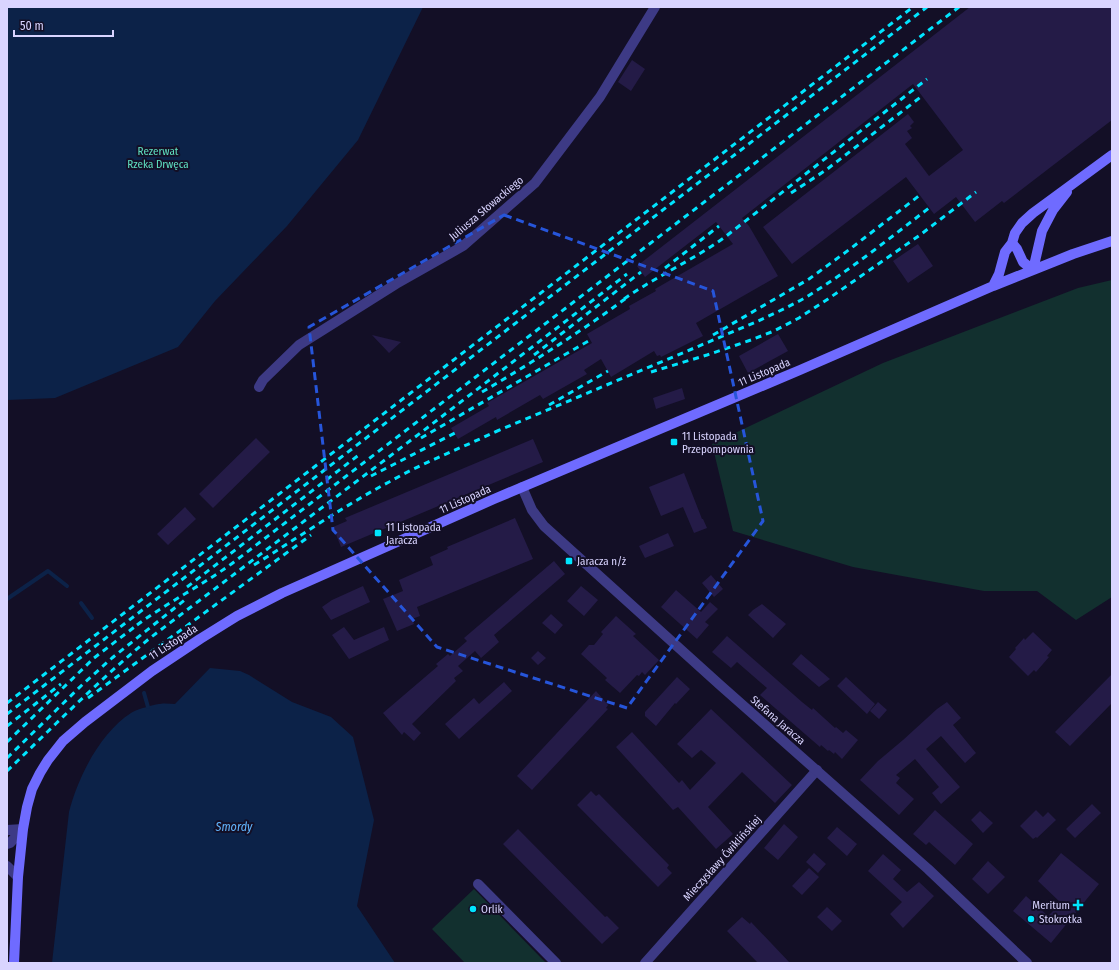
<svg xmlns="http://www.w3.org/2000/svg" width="1119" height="970" viewBox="0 0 1119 970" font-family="'Fira Sans Condensed',sans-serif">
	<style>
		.green { fill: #12302f }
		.water { fill: #0c2248 }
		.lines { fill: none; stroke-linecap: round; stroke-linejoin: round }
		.stream { stroke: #0c2248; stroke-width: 4 }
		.building { fill: #241b47 }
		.minor { stroke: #3d3a85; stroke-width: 10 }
		.tertiary { stroke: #3d3a85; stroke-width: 10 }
		.secondary { stroke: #6f6bff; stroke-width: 10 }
		.rail { stroke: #00e5ff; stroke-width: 3; stroke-dasharray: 6 5; stroke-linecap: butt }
		.marked { fill: none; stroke: #2655da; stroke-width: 3; stroke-dasharray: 8 5; stroke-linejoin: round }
		.poi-dot { fill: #00e5ff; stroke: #130f26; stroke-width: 1.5 }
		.labels { text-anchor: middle; stroke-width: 4; stroke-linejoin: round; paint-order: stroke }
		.park-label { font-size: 11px; fill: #5fe0c0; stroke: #130f26 }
		.street-label { font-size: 11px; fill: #d9d4ff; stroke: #130f26 }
		.poi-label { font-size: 11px; fill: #d9d4ff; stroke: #130f26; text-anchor: start }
		.water-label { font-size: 12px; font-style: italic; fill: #62b6ff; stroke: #130f26 }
	</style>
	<rect width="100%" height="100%" fill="#130f26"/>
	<path class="green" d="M 1112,280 L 1112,597 L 1076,620 L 1037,591 L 984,591 L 853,567 L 733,531 L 712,444 L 883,363 L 1078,288 Z
		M 474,889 L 546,963 L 465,963 L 432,929 Z"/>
	<path class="water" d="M 7,7 L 423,7 L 358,140 L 287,226 L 215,301 L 178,347 L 55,398 L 7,400 Z
		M 210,668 L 240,671 L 249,675 L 292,702 L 331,717 L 353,737 L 374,820 L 357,906 L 395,963 L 52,963 L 69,812 C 78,777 100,733 131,713 C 135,710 155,704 160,704 C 165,703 170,704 175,704 Z"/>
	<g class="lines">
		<path class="stream" d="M 7,599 L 48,571 L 67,586
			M 81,603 L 92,618
			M 144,693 L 148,707"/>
	</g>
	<path class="building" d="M 970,7 L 1112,7 L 1112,120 L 1004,203 L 1002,201 L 975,222 L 956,197 L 934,214 L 906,177 L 792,264 L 763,227 L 908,114 L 914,122 L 910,126 L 912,128 L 907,131 L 912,138 L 905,144 L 929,176 L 963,150 L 913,84 L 742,218 L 749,226 L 778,276 L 696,323 L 703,336 L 661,357 L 660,355 L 657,356 L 654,351 L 611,377 L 601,359 L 584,370 L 587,374 L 543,399 L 540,395 L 497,420 L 496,417 L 458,439 L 451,428 L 489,406 L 487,403 L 592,343 L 587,334 L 630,309 L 629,306 L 656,291 L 655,289 L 733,244 L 716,222 L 645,277 L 637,266 Z
		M 632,60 L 645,69 L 631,91 L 618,82 Z
		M 918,244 L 933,266 L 908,283 L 893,261 Z
		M 778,334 L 788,351 L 748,373 L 739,356 Z
		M 372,335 L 401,342 L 389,353 Z
		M 682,388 L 685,399 L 656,409 L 653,398 Z
		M 256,438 L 270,452 L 213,508 L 199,494 Z
		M 533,439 L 543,462 L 341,547 L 333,527 L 347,521 L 345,518 Z
		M 684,473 L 702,519 L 703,519 L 707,528 L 694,533 L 683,507 L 661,516 L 649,487 Z
		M 185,507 L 196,519 L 168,545 L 157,534 Z
		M 515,518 L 533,559 L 417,607 L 420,616 L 412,619 L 414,624 L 397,631 L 383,599 L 403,591 L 399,580 L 433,565 L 430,557 L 448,549 L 447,547 Z
		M 668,533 L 674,546 L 645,558 L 639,546 Z
		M 554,561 L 565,574 L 494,635 L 499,642 L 481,658 L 475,651 L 458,666 L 463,671 L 454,678 L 456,681 L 412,724 L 421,733 L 414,741 L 404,732 L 402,735 L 383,713 L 438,666 L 436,664 L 448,654 L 450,656 L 467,641 L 464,638 Z
		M 711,575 L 723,589 L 714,597 L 702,583 Z
		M 363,586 L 370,602 L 331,620 L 322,607 L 332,600 Z
		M 581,586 L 598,600 L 584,616 L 567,601 Z
		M 676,590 L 701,612 L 710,602 L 718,609 L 705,622 L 709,625 L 697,639 L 661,607 Z
		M 762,604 L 786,624 L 773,638 L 748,615 L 753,610 Z
		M 551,614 L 563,625 L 555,634 L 542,623 Z
		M 616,616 L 636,634 L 633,636 L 659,660 L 645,675 L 642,672 L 639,676 L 637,675 L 620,693 L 605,680 L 607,678 L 581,654 L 589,645 L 594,645 L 603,634 L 601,632 Z
		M 344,627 L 354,640 L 384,627 L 389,640 L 349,659 L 332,635 Z
		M 1033,632 L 1052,650 L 1047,656 L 1049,657 L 1036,672 L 1034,670 L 1028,676 L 1009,657 L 1016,649 L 1015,648 L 1024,638 L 1025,640 Z
		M 727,636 L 802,702 L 812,710 L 813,708 L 835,728 L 836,727 L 843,733 L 846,730 L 858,740 L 842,759 L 835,752 L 834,754 L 829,750 L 828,751 L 821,745 L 820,747 L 760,695 L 767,688 L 737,662 L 731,668 L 712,652 Z
		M 538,651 L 546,658 L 538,665 L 531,658 Z
		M 801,654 L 830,679 L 819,687 L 792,664 Z
		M 1112,674 L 1112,703 L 1070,746 L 1055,732 Z
		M 677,677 L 690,689 L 676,704 L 675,703 L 656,726 L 645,716 L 645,712 Z
		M 846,677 L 875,704 L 867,714 L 837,686 Z
		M 504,682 L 512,691 L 459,739 L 445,724 L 474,698 L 479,704 Z
		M 596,691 L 608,705 L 606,708 L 608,709 L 532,790 L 517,776 Z
		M 878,702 L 887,710 L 879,719 L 870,711 Z
		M 947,702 L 961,718 L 953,725 L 976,753 L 965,763 L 941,736 L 926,749 L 960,787 L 941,804 L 932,793 L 939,787 L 915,759 L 896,775 L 900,778 L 896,783 L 914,799 L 899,815 L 860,780 L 878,761 L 903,740 L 937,709 Z
		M 711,709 L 792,785 L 775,803 L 742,772 L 708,807 L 733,834 L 716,849 L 678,807 L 673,810 L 616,747 L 632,732 L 679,783 L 682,780 L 690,790 L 716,763 L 701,750 L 692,758 L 677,744 Z
		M 591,791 L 596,796 L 599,794 L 669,865 L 667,868 L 672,873 L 658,887 L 577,805 Z
		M 1092,804 L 1101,813 L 1075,838 L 1066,829 Z
		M 935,810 L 973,844 L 955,865 L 929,842 L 926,845 L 913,834 Z
		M 1036,810 L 1043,817 L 1048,812 L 1056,820 L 1037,838 L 1036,837 L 1033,839 L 1020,826 Z
		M 980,811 L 993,823 L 983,833 L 971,820 Z
		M 784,824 L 798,837 L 778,860 L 764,848 Z
		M 837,827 L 857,844 L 847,856 L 827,838 Z
		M 518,829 L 605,917 L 607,916 L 619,928 L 602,944 L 503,844 Z
		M 814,853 L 826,864 L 818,873 L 806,862 Z
		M 1061,853 L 1099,884 L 1051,943 L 1013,911 L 1026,896 L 1048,916 L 1061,903 L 1038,881 Z
		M 883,854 L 901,870 L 893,879 L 907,892 L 919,882 L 934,896 L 903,928 L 890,914 L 902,902 L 868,871 Z
		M 988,861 L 1005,877 L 988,894 L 972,879 Z
		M 809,868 L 819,877 L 802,895 L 792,886 Z
		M 827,907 L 842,921 L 832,931 L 817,917 Z
		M 742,917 L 750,924 L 751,922 L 790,963 L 758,963 L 727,931 Z"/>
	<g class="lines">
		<path class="minor" d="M 259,387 L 263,380 L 299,345 L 396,284 L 463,246 L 535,183 L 600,97 L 655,7
			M 478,884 L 556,963
			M 645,963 L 817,770"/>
		<path class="tertiary" d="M 522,487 L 532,510 L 544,526 L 720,685 L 928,869 L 1027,963
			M 7,830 L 23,829
			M 7,844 L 10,843 L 23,829
			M 7,866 L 18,877"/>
		<path class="secondary" d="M 1012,243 L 1017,249 L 1023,262 L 1033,270
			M 1033,270 L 1042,231 L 1053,210 L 1067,192
			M 993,286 L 999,274 L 1005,252 L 1012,243 L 1015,233 L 1022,223 L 1033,213 L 1112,155
			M 14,963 L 18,877 L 23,829 L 27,807 L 32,789 L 40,773 L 48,760 L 63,741 L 85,722 L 152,671 L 200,639 L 237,616 L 282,593 L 494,499 L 800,370 L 993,286 L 1073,254 L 1112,241"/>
		<path class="rail" d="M 791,193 L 826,170 L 922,96
			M 665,268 L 719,226
			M 624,299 C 657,276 693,260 725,237 L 927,79
			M 713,335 L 809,279 L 850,249 L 920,195
			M 534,355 L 641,272
			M 651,372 L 707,355 L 751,340 L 774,331 L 799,318 L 828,299 L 920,235 L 976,192
			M 482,392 C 533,362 582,331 629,296
			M 549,405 L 608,371
			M 495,432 L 756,322 C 773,314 791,306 808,296 C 850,270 890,238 929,208
			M 421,438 L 590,340
			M 371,476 L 455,433
			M 254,565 C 299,537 342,507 389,482 C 424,462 462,448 499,430
			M 187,587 L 360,454
			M 137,625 C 168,602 203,585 234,562 L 959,7
			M 88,698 L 311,535
			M 7,703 L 913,7
			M 7,714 L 927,7
			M 7,726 L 61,684
			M 7,742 L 94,658 L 141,622
			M 7,758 L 83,684 L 112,658 L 186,599
			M 7,771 C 54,726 100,679 150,638 L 423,431 L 627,274"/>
	</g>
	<path class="marked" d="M 504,215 L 713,291 L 763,521 L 627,708 L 437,647 L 333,530 L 309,327 Z"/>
	<g class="poi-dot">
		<rect x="670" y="438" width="8" height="8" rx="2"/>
		<rect x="374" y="529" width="8" height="8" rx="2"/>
		<rect x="565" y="557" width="8" height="8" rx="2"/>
		<path d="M1076 899h4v4h4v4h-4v4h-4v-4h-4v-4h4z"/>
		<circle cx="473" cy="909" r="4"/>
		<circle cx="1031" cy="919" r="4"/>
	</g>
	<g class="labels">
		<g class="park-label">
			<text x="158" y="155">Rezerwat<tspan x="158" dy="13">Rzeka Drwęca</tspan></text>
		</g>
		<g class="street-label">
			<text transform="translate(486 208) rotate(-40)" y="4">Juliusza Słowackiego</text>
			<text transform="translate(764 372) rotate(-23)" y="4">11 Listopada</text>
			<text transform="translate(465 499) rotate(-24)" y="4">11 Listopada</text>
			<text transform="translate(173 642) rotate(-33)" y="4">11 Listopada</text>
			<text transform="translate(778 720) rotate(41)" y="4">Stefana Jaracza</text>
			<text transform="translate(722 858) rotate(-48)" y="4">Mieczysławy Ćwiklińskiej</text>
		</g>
		<g class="poi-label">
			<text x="682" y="440">11 Listopada<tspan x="682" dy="13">Przepompownia</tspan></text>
			<text x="386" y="531">11 Listopada<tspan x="386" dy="13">Jaracza</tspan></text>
			<text x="577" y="565">Jaracza n/ż</text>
			<text x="1070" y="909" text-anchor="end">Meritum</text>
			<text x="481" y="913">Orlik</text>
			<text x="1039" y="923">Stokrotka</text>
		</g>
		<g class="water-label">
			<text x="234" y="831">Smordy</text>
		</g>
	</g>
	<rect width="1119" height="970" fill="none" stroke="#d9d4ff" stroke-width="16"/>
	<path d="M14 30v6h99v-6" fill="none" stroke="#d9d4ff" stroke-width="2"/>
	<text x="20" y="30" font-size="12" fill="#d9d4ff" stroke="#130f26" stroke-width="3" paint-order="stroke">50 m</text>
</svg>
